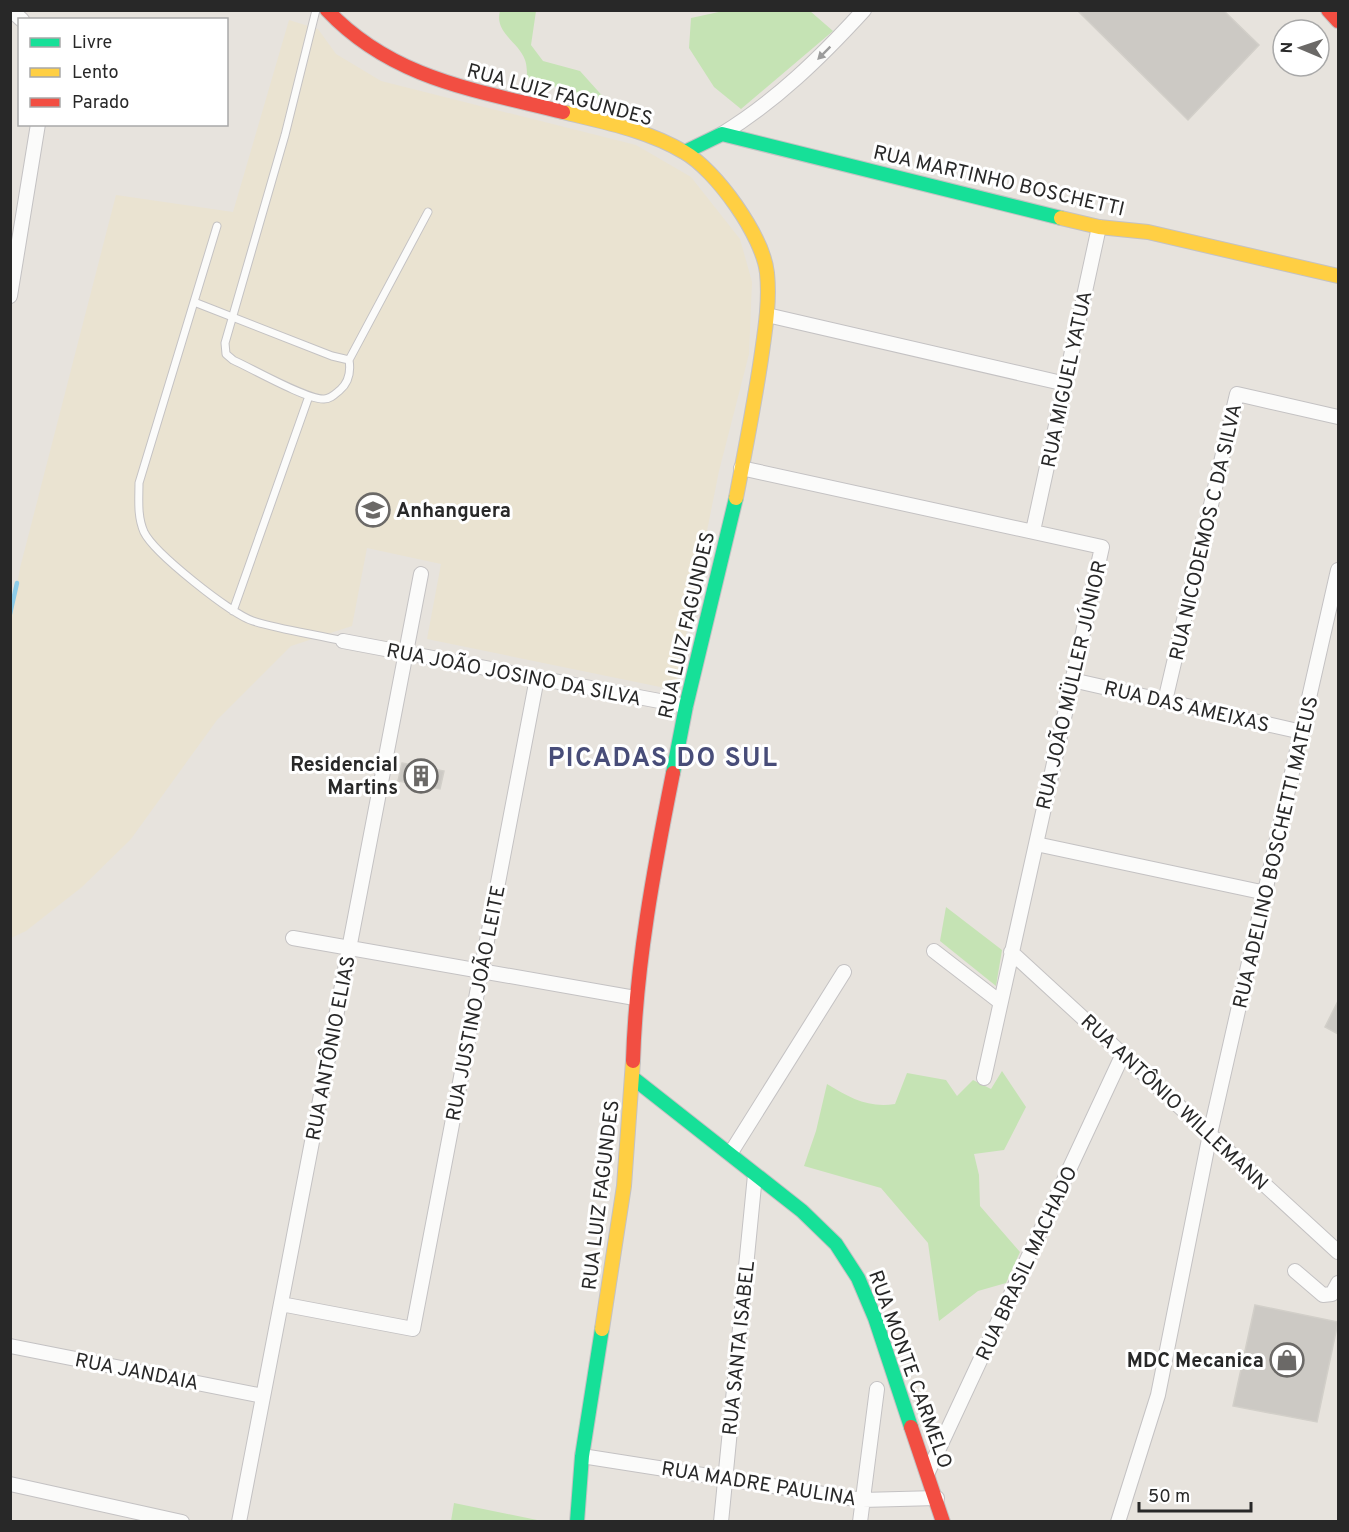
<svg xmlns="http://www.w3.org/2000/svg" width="1349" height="1532" viewBox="0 0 1349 1532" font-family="Overpass,sans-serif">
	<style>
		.education { fill: #eae3d1 }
		.green { fill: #c5e3b4 }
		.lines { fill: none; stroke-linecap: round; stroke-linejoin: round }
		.stream { stroke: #8ecdea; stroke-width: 4.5 }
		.building { fill: #ccc9c4; stroke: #d2cfc9; stroke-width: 1.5 }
		.lane-casing { stroke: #c4c2c3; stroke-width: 9 }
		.street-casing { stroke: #c4c2c3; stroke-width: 16 }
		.fast-casing { stroke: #c4c2c3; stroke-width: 16 }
		.slow-casing { stroke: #c4c2c3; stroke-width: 16 }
		.jam-casing { stroke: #c4c2c3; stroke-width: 16 }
		.lane { stroke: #fbfbfa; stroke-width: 7 }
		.street { stroke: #fbfbfa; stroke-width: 14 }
		.fast { stroke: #16e098; stroke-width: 14 }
		.slow { stroke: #ffcf43; stroke-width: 14 }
		.jam { stroke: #f24e42; stroke-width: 14 }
		.oneway { fill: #9c9c9c }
		.labels { text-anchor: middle; stroke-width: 6; stroke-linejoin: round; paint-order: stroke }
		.street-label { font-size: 20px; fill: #282828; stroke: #fff }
		.poi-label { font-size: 20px; font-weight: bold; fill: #282828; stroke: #fff; text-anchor: end }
		.district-label { font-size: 26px; font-weight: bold; letter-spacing: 1.5px; fill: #484d79; stroke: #fff }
	</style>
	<rect width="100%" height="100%" fill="#e7e3dd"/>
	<path class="education" d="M 289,20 L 318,29 L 336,54 L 381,81 L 636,145 L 691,177 L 740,239 L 752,282 L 749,354 L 719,471 L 675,690 L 427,639 L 441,564 L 367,548 L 352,626 L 291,646 L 217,720 L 131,839 L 82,887 L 26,931 L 11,938 L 11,619 L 20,568 L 116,195 L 233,212 Z"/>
	<path class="green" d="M 728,10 L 810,11 L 833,31 L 741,109 L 714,87 L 689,48 L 691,18 Z
		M 500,11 L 536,11 L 531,45 L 543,61 L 580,71 L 606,100 L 527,79 C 527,73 527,65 525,60 C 519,42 494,33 500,11 Z
		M 946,907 L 1002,950 L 996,986 L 940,941 Z
		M 1002,1071 L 1026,1107 L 1004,1150 L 974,1154 L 979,1175 L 980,1206 L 1020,1252 L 1006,1283 L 978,1291 L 939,1321 L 928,1243 L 881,1188 L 804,1166 L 816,1131 L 827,1084 C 850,1098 868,1108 895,1104 L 907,1073 L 946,1080 L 957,1096 L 973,1080 L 991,1089 Z
		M 454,1503 L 542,1521 L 451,1521 Z"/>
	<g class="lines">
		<path class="stream" d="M 10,614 L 17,583"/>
	</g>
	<path class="building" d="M 1077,10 L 1223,10 L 1259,45 L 1188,120 Z
		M 402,763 L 444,771 L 440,789 L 398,781 Z
		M 1338,1001 L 1338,1034 L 1325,1027 Z
		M 1255,1305 L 1338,1322 L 1317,1422 L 1233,1406 Z"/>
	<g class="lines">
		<defs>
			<path id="lane" d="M 316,10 L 285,135 L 225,343 L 226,354 L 233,360 C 251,368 307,400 324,399 C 331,399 335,394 340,390 C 349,382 351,372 349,360
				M 217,226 L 139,483 C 139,499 137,516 144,532 C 154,553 231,614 253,621 C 282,630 313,634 343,641
				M 194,302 L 332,356 L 349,360 L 428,212
				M 233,611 L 309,396"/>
			<path id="street" d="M 11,10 L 22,20
				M 722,134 C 776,101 821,57 864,10
				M 10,296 L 38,124
				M 767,315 L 1066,384
				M 741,468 L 1102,547 L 984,1078
				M 1033,531 L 1099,227
				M 343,641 L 686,706
				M 1072,680 L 1302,732
				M 1165,701 L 1237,394 L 1338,417
				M 1036,844 L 1266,893
				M 293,938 L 635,998
				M 934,951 L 1000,1002
				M 1011,952 L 1338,1252
				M 730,1154 L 844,972
				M 1295,1271 L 1323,1295 L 1332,1294 L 1338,1283
				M 281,1304 L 413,1329 L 537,678
				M 10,1346 L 263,1396
				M 582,1456 L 862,1500 L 937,1498
				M 928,1472 L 1123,1054
				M 10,1484 L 182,1522
				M 239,1522 L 421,574
				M 721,1522 L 755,1175
				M 860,1522 L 877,1389
				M 1118,1522 L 1158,1395 L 1210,1134 L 1338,570"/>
			<path id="fast" d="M 685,152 L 722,134 L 1061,218
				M 673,773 L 686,706 L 736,498
				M 633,1078 L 802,1211 L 836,1244 L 858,1278 L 875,1318 L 911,1427
				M 577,1522 L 582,1456 L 602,1329"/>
			<path id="slow" d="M 563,112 C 604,122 647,130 684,152 C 716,170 763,236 767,273 C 770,302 765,331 761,359 C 754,406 745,452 736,498
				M 1061,218 L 1099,227 L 1148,232 L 1338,276
				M 602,1329 L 624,1186 L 633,1061"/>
			<path id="jam" d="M 327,10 C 392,79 475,90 563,112
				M 1328,10 L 1338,21
				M 633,1061 C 636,964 654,868 673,773
				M 911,1427 L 943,1522"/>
		</defs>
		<use href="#lane" class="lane-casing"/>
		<use href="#street" class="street-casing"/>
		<use href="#fast" class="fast-casing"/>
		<use href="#slow" class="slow-casing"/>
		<use href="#jam" class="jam-casing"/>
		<use href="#lane" class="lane"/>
		<use href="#street" class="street"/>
		<use href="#fast" class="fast"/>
		<use href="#slow" class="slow"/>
		<use href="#jam" class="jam"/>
	</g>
	<defs><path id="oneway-solid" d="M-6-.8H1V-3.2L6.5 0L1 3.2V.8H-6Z" transform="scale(1.5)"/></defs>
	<use class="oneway" href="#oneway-solid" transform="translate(824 53) rotate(135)"/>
	<defs>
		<symbol id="university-ring" viewBox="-11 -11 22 22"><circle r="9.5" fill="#fff" stroke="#6b6967" stroke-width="1.5"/><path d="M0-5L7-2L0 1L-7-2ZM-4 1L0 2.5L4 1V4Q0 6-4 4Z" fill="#6b6967"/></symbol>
		<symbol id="building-ring" viewBox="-11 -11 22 22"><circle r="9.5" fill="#fff" stroke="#6b6967" stroke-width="1.5"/><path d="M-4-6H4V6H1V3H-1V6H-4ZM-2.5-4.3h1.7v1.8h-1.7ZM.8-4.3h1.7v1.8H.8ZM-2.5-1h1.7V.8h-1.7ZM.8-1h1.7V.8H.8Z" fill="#6b6967"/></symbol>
		<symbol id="shop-ring" viewBox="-11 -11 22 22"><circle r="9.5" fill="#fff" stroke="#6b6967" stroke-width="1.5"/><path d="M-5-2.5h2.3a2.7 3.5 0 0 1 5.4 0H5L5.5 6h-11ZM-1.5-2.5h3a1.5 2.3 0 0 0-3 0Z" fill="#6b6967"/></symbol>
	</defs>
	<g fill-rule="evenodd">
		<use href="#university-ring" x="354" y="491" width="38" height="38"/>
		<use href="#building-ring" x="402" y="757" width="38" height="38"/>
		<use href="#shop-ring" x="1268" y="1341" width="38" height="38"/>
	</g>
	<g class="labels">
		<g class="street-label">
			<text transform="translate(560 94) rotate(15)" y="7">RUA LUIZ FAGUNDES</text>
			<text transform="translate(999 180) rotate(13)" y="7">RUA MARTINHO BOSCHETTI</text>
			<text transform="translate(1066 379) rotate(-78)" y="7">RUA MIGUEL YATUA</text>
			<text transform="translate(1205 532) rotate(-77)" y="7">RUA NICODEMOS C DA SILVA</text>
			<text transform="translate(686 625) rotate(-77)" y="7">RUA LUIZ FAGUNDES</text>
			<text transform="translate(514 674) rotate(11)" y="7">RUA JOÃO JOSINO DA SILVA</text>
			<text transform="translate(1071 685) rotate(-77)" y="7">RUA JOÃO MÜLLER JÚNIOR</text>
			<text transform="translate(1187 706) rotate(13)" y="7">RUA DAS AMEIXAS</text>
			<text transform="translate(1275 852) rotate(-77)" y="7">RUA ADELINO BOSCHETTI MATEUS</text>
			<text transform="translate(475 1003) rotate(-79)" y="7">RUA JUSTINO JOÃO LEITE</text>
			<text transform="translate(330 1048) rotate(-79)" y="7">RUA ANTÔNIO ELIAS</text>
			<text transform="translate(1175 1102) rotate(43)" y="7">RUA ANTÔNIO WILLEMANN</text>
			<text transform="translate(600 1195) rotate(-83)" y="7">RUA LUIZ FAGUNDES</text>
			<text transform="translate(1026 1263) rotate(-65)" y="7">RUA BRASIL MACHADO</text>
			<text transform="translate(738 1348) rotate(-84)" y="7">RUA SANTA ISABEL</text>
			<text transform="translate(911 1369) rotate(70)" y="7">RUA MONTE CARMELO</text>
			<text transform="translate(137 1371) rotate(11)" y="7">RUA JANDAIA</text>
			<text transform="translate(759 1483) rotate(9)" y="7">RUA MADRE PAULINA</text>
		</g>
		<g class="poi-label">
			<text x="396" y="517" text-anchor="start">Anhanguera</text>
			<text x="398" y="771">Residencial<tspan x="398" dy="23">Martins</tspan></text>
			<text x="1264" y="1367">MDC Mecanica</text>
		</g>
		<g class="district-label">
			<text x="663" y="766">PICADAS DO SUL</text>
		</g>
	</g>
	<rect width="1349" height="1532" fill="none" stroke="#282828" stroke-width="24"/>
	<rect x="18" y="18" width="210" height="108" fill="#ffffff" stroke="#a9a9a9" stroke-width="1.5"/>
	<rect x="30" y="38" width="30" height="9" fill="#16e098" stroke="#a9a9a9" stroke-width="1.5"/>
	<text x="72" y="48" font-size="18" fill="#282828">Livre</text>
	<rect x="30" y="68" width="30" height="9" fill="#ffcf43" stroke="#a9a9a9" stroke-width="1.5"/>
	<text x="72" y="78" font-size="18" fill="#282828">Lento</text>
	<rect x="30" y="98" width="30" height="9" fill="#f24e42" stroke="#a9a9a9" stroke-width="1.5"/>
	<text x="72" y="108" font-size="18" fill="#282828">Parado</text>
	<g transform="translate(1301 48) rotate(272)"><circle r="28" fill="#ffffff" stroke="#a9a9a9" stroke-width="1.5"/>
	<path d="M0-4.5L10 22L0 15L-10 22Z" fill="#6b6967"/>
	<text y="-9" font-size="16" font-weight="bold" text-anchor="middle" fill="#282828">N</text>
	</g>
	<path d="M1139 1502v9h112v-9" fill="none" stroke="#282828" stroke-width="3"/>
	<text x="1148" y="1502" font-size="18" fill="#282828" stroke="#ffffff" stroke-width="4.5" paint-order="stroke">50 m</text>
</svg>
